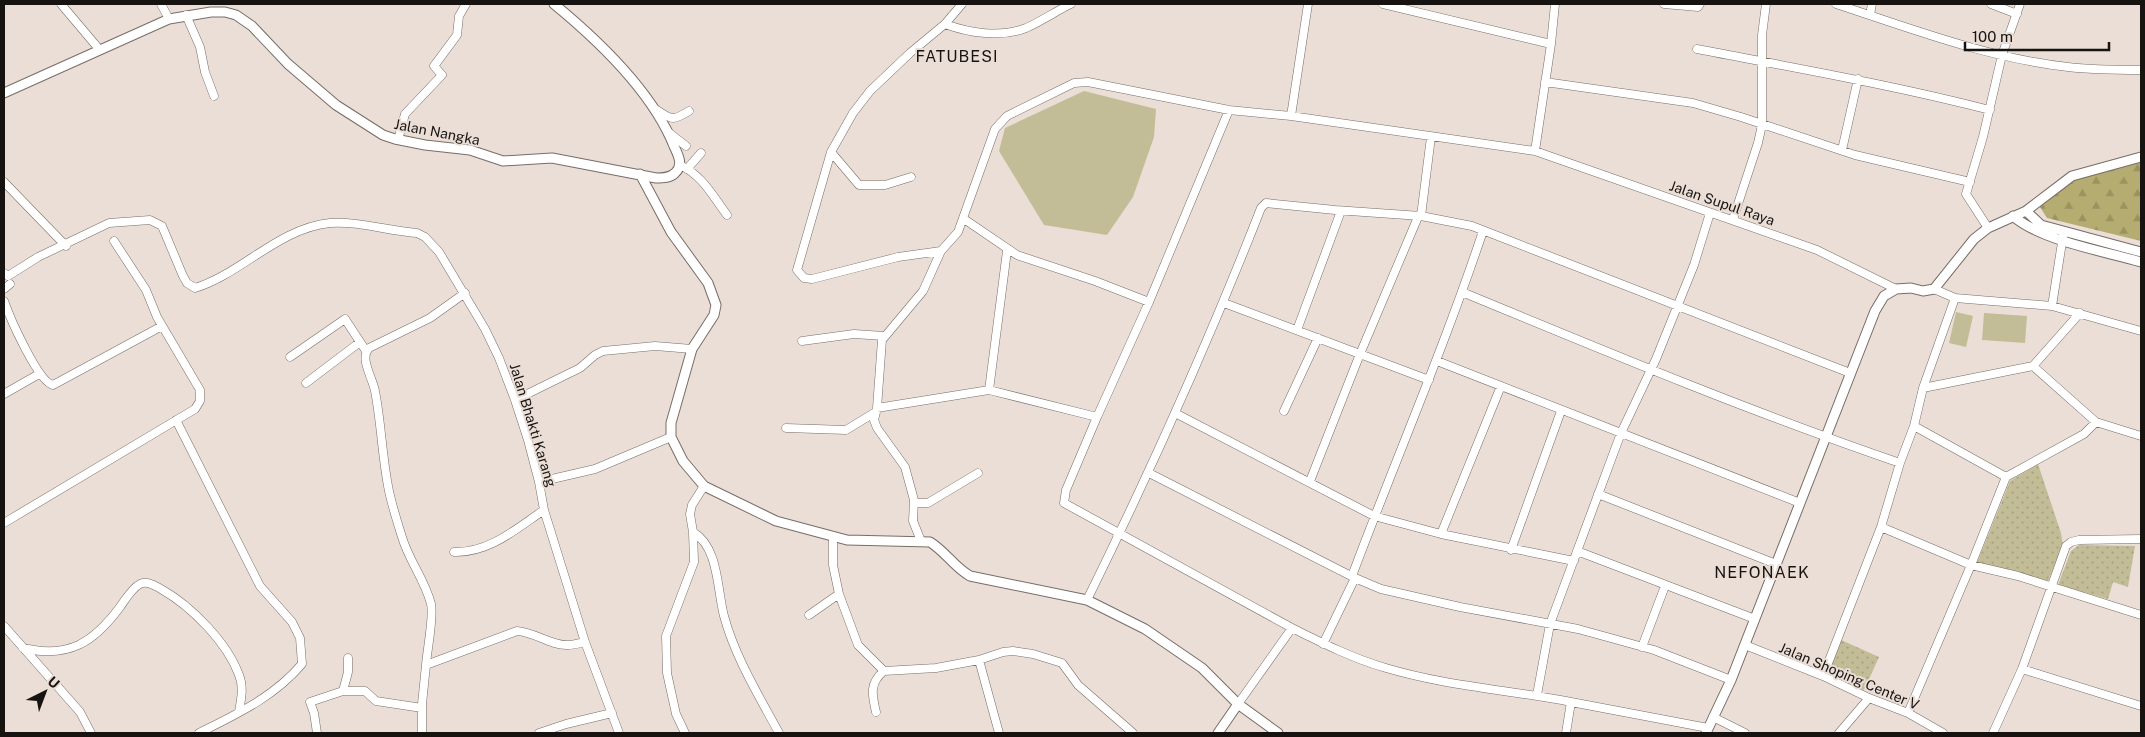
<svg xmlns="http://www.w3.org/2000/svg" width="2145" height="737" viewBox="0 0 2145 737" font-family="'Public Sans',sans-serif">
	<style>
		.grass { fill: url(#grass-dots) }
		.forest { fill: url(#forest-firs) }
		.pitch { fill: #c2bd97 }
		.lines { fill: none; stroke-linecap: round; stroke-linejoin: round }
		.minor-casing { stroke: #786d66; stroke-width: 9 }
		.tertiary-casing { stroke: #786d66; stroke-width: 11 }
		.minor { stroke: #fff; stroke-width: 8 }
		.tertiary { stroke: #fff; stroke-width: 9 }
		.labels { text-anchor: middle; stroke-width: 4; stroke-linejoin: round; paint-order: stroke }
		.street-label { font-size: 14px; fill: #171310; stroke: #eaded6 }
		.quarter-label { font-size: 16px; letter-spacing: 1px; fill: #171310; stroke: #eaded6 }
	</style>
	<defs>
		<pattern id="grass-dots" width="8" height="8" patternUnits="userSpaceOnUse" patternTransform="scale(1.25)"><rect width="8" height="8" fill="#c2bd97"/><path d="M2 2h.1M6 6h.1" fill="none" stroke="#a6a281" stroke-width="1.8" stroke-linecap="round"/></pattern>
		<pattern id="forest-firs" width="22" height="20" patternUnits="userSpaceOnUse" patternTransform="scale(1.25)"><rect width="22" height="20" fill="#b4ac70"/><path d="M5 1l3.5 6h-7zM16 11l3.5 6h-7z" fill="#9a9360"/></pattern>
	</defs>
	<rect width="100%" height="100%" fill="#eaded6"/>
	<path class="grass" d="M 2038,464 L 2061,533 L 2063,545 L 2048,581 L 1977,563 L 2010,481 Z
		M 2079,545 L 2135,546 L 2128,587 L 2113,582 L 2108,599 L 2058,585 L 2071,551 Z
		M 1841,640 L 1879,657 L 1864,690 L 1827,674 Z"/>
	<path class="forest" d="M 2141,160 L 2141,241 L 2047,218 L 2040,207 L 2076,176 Z"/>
	<path class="pitch" d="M 1084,91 L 1156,109 L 1154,137 L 1133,197 L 1107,235 L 1044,225 L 999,151 L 1005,128 Z
		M 1956,312 L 1973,316 L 1966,347 L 1949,343 Z
		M 1984,313 L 2027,316 L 2025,343 L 1982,340 Z"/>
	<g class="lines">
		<defs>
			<path id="minor" d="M 61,4 L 99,49
				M 161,4 L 169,19
				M 1383,4 L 1551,44
				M 1664,4 L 1698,7 L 1700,4
				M 1836,4 C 1912,29 1988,58 2068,67 C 2092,70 2117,70 2141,70
				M 1991,4 L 2017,14
				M 186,15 L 200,47 L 205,72 L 214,96
				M 1870,15 L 1872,4
				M 945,24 C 969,33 1001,38 1026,28 C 1042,21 1056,11 1071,4
				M 1697,49 C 1795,68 1893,85 1990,110
				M 1545,82 L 1693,103 L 1741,117 L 1855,155 L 1970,182
				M 655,109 C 672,119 671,122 689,111
				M 1229,110 L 1149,302 L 1097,417 L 1066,490 L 1064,503 L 1292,628 C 1322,643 1354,659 1386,668 C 1446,686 1510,690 1571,702
				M 1291,116 L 1308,4
				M 668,132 L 686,146
				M 398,140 L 405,114 L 442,75 L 434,66 L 457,35 L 459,16 L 466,4
				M 1842,150 L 1858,79
				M 1535,151 L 1551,44 L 1555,4
				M 831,152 L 859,185 L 885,185 L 911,177
				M 680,165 C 703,176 712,195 727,215
				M 687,169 L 701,153
				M 4,182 L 66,246
				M 1421,216 L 1431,137
				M 964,219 L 1017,255 L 1095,281 L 1149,302
				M 1733,219 L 1758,143 L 1762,125 L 1762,35 L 1766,4
				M 1988,228 L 1966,194 L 1983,137 L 2002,55 L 2020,4
				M 941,251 L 898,257 L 812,279 L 804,278 L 797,270 L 831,152 L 853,113 L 870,91 L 910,53 L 945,24 L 962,4
				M 4,273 L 8,276 L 38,257 L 109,223 L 150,220 L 162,226 L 183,276 L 187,283 L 195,288 C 241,274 279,228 330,223 C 359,221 388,231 417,233 L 425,237 L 439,252 L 485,329 L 499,358 L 515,400 L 528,440 L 539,482 L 544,510 L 585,642 L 619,733
				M 4,289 L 10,284
				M 1934,289 L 1955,298 L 2052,306 L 2141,331
				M 1462,292 C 1607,352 1751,412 1900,463
				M 4,301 C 10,318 38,382 53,385 L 162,326
				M 1224,303 L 1429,380
				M 2052,306 L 2063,236
				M 1297,330 L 1341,211
				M 802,341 L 854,334 L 884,336
				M 290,357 L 345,319 L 366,351
				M 1437,361 L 1800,503
				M 2033,366 L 2080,313
				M 306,383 L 360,342
				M 1923,388 L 1955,298
				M 989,390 L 1097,417
				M 4,394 L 39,374
				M 515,400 L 580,368 L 595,355 L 603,351 L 655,346 L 692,349
				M 877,408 L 989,390 L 1007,251
				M 1284,411 L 1318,338
				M 1175,413 L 1374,516 L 1441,534 L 1574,561
				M 176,420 L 260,586 L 292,622 L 300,638 L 302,664 C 274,697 237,714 199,733
				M 786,428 L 846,430 L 874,413
				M 1149,473 L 1355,578 L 1381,589 L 1460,607 L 1578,629 L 1654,650 L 1731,680
				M 2006,477 L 1914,426 L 1923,388 L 2033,366 L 2096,422 L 2141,436
				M 1310,481 L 1360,354 L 1418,217
				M 539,482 L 595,469 L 671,437
				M 1598,494 L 1776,564
				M 914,503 L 928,503 L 978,473
				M 4,523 L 195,409 L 200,401 L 200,390 L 157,317 L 146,290 L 114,241
				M 1881,527 L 1971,565 L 2006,477 L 2084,434 L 2096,422
				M 693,532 C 719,547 717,590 724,616 C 735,657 759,696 779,733
				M 1441,534 L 1501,386
				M 921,541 L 913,521 L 914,500 L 905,467 L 877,428 L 874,420 L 877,408 L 882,340 L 923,291 L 941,251 L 958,232 L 995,129 L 1007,116 L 1074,83 L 1088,82 L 1229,110 L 1291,116 L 1535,151 L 1817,250 L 1896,289
				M 1511,550 L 1561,411
				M 1577,551 L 1755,619
				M 454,552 C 489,553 516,529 544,510
				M 1352,576 C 1395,461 1444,348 1483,231
				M 839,594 L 858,645 L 884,671
				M 1087,600 C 1150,472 1209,341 1261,208 L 1266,203 L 1335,210 L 1421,216 L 1472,226 L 1850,373
				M 809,615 L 839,594 L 833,565 L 833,538
				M 4,626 L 80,712 L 91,733
				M 1323,644 L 1355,578
				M 1745,645 L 1823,676 L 1869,698 L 1908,713 L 1943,733
				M 1642,647 L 1665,586
				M 23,648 C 69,659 94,642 120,607 C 125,600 132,588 140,584 C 147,580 155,586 161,589 C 191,606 227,642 239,675 C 244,687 241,700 239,712
				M 979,660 L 1003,652 L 1013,651 L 1033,654 L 1062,663 L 1078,685 L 1133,733
				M 426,665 C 427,650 434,617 431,604 C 425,580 409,561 402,537 C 397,521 391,503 388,486 C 382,454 381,422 375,391 C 373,379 359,358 369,348 L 430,318 L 465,293
				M 2022,669 L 2141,706
				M 1823,676 L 1881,527 L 1900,463 L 1914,426
				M 343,691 L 348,672 L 348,658
				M 1537,695 L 1550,624 L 1621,433 L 1656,359 L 1694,265 L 1710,213
				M 1238,704 L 1292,628
				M 876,712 C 872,695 869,683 884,671 L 936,668 L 979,660 L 999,733
				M 1908,713 L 1971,565 L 2018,576 L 2141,615
				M 1713,717 L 1745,733
				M 317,733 L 314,713 L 310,702 L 343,691 L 365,691 L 376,701 L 422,708
				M 422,733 L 422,704 L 426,665 L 517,631 C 535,632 551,646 568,645 C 574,645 580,643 585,642
				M 539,733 L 566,724 L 612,713
				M 685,733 L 676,714 L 667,673 L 666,636 L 694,562 L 693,532 L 690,514 L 692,505 L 704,486
				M 1566,733 L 1571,702 L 1708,728
				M 1839,733 L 1869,698
				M 1993,733 L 2022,669 L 2066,546 L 2071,542 L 2079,540 L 2141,539"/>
			<path id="tertiary" d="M 4,93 L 169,19 L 211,12 L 225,12 L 236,15 L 252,26 L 288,64 L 336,105 L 383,135 L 395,139 L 425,145 L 470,150 L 503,161 L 552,158 L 656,178 C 663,178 670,178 675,173 C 684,165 678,155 674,146 C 652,91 599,41 554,4
				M 640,174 L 671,232 L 708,283 L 716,305 L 714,315 L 692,349 L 671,423 L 671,437 L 683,461 L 704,486 L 776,521 L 847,540 L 930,542 C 946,552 954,567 970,576 L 1087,600 L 1145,629 L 1202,668 L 1238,704 L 1278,733
				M 2026,211 L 2041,225 L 2141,252
				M 2013,216 C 2042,241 2104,251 2141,262
				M 1218,733 L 1238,704
				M 1706,733 L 1731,680 L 1875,311 L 1884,296 L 1896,289 L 1911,288 L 1923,291 L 1934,289 L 1974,239 L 1988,228 L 2026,211 L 2072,176 L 2141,157"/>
		</defs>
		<use href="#minor" class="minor-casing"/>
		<use href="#tertiary" class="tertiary-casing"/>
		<use href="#minor" class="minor"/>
		<use href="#tertiary" class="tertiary"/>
	</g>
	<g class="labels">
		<g class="street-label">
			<text transform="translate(437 132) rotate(11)" y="5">Jalan Nangka</text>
			<text transform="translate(1722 203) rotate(19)" y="5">Jalan Supul Raya</text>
			<text transform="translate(533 425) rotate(73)" y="5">Jalan Bhakti Karang</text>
			<text transform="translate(1849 676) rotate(23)" y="5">Jalan Shoping Center V</text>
		</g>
		<g class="quarter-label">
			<text x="957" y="62">FATUBESI</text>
			<text x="1762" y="578">NEFONAEK</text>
		</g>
	</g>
	<rect width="2145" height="737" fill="none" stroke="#171310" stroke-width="10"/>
	<g transform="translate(45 692) rotate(42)" stroke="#eaded6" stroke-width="4" paint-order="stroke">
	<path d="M0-4L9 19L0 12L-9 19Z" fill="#171310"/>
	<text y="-8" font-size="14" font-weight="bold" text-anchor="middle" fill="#171310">U</text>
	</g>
	<path d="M1965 42v8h144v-8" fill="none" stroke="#171310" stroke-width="2.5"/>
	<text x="1972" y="42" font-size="15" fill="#171310" stroke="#eaded6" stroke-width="4" paint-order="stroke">100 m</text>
</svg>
